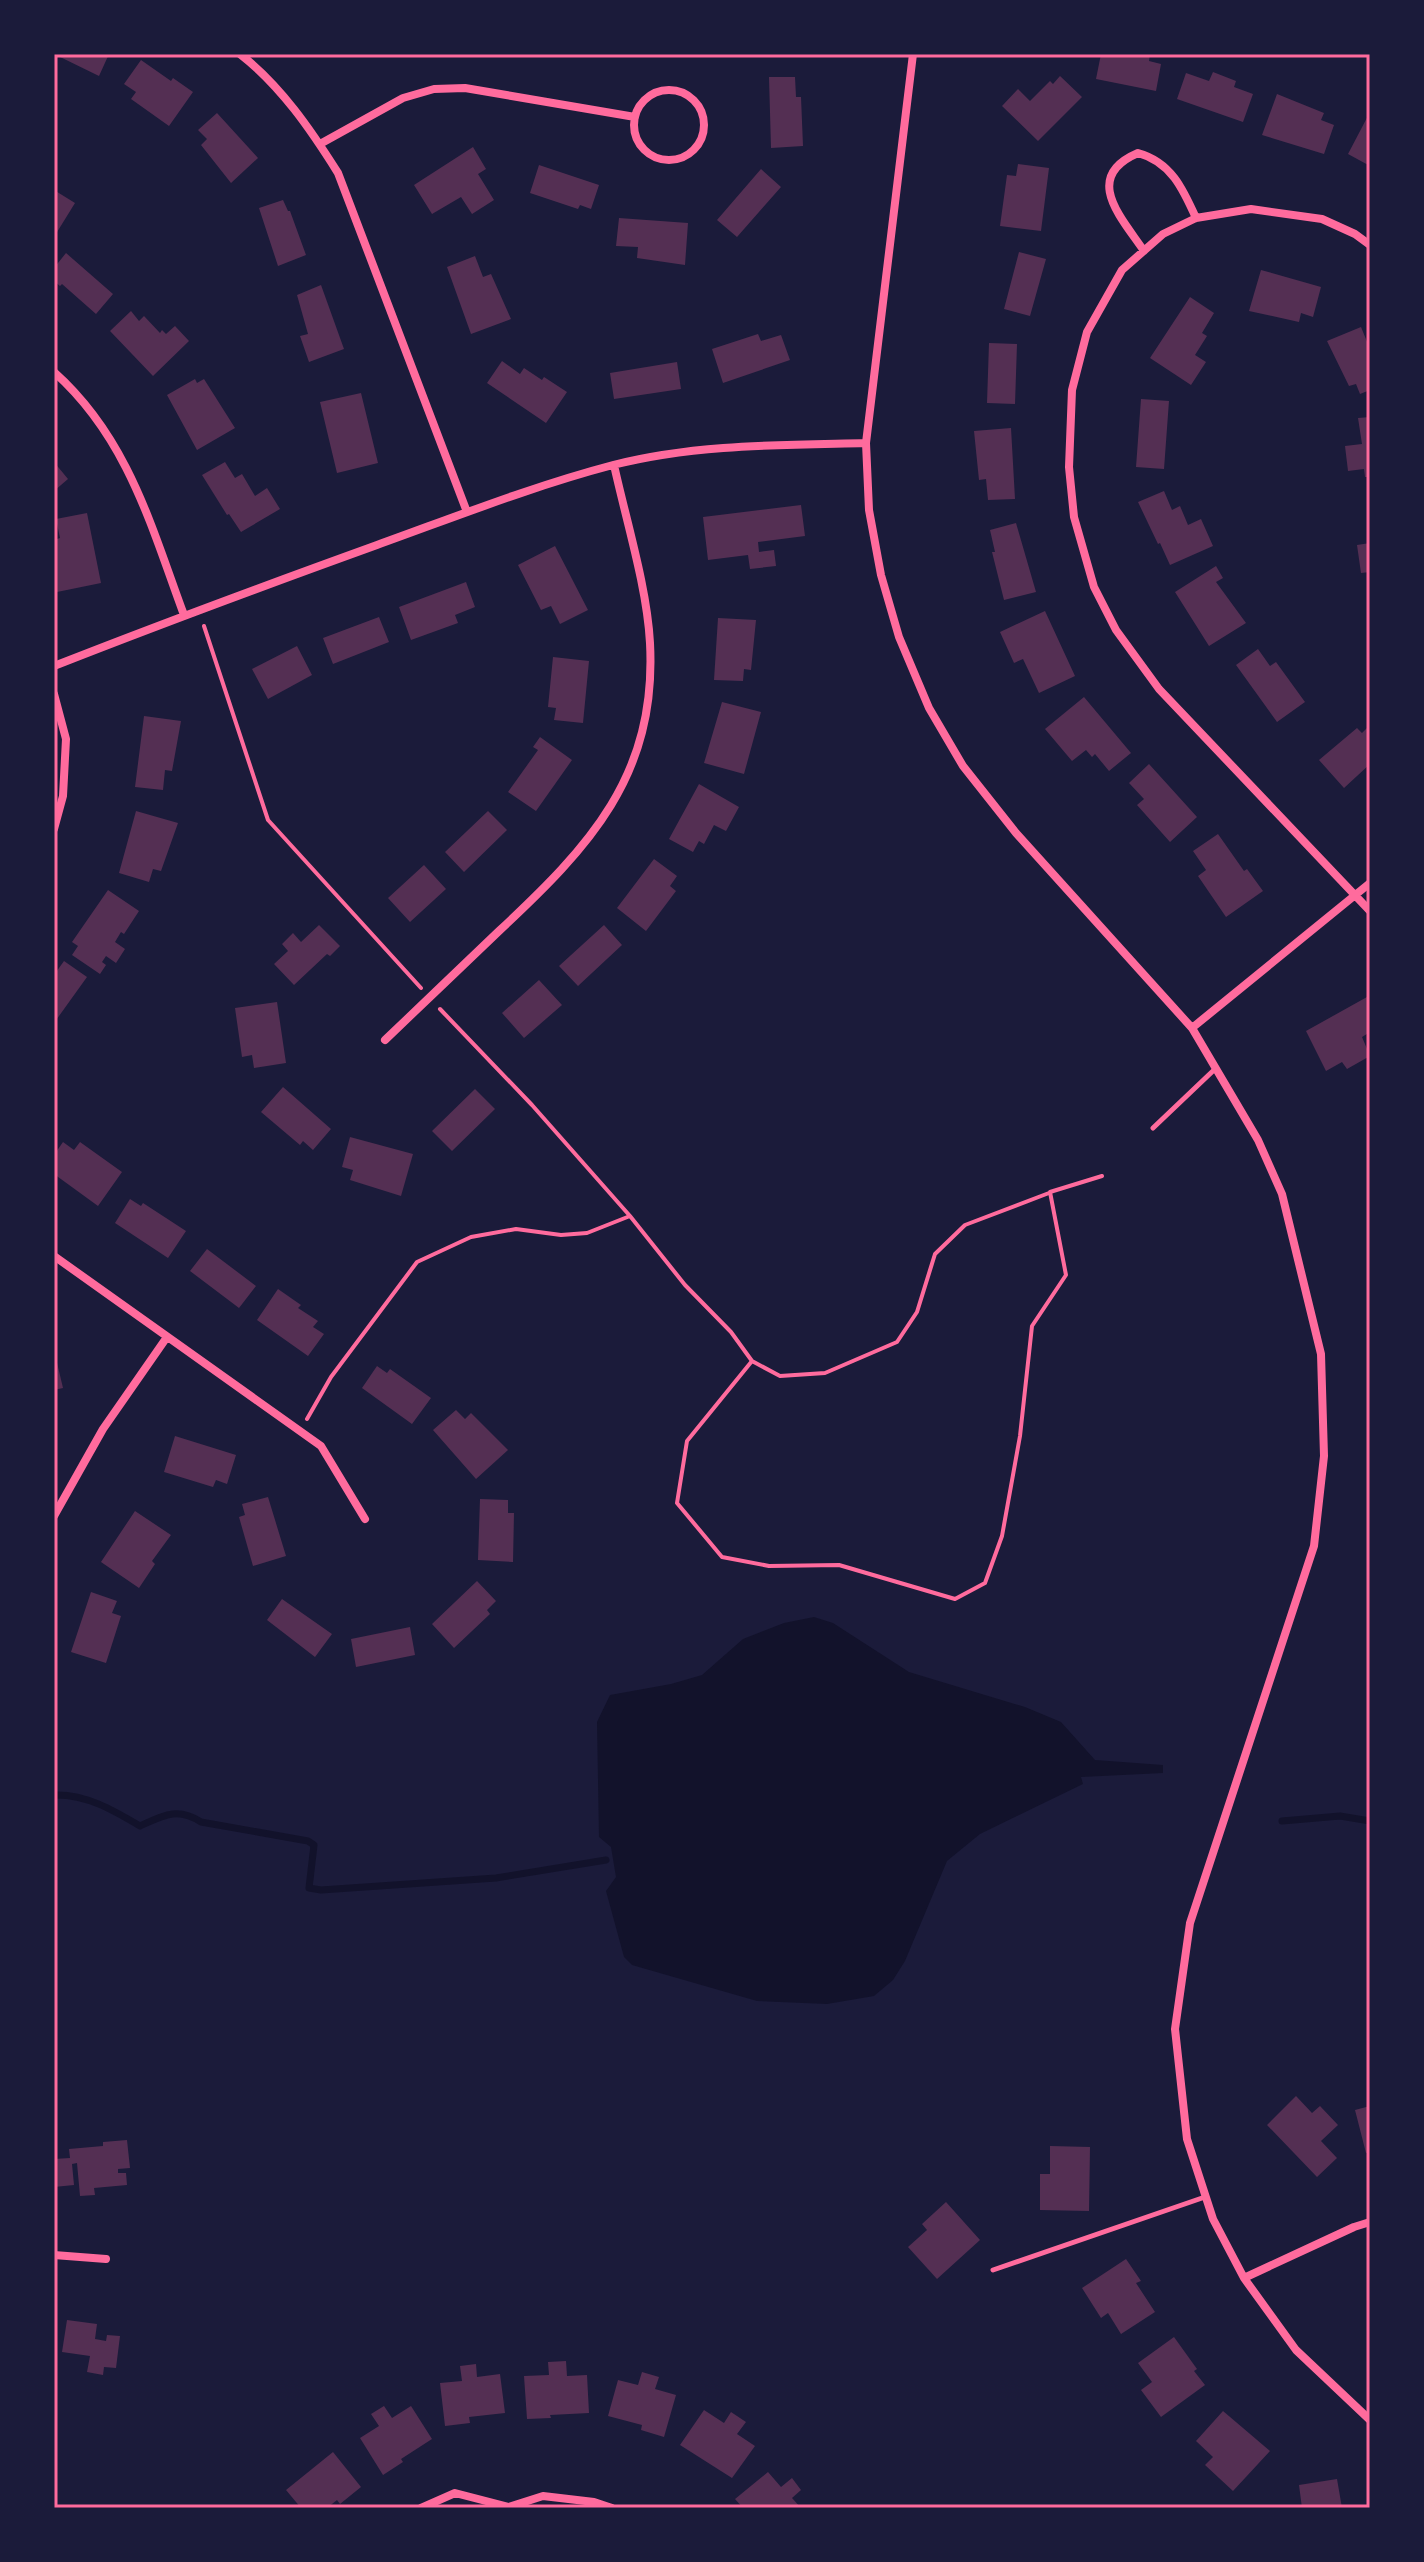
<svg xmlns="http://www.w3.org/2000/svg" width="1424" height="2562" viewBox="0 0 1424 2562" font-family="'Space Grotesk',sans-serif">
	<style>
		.water { fill: #12122b }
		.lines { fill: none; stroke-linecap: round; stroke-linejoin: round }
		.stream { stroke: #12122b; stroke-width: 7 }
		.building { fill: #542f53 }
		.path { stroke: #ff6b9d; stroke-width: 4 }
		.service { stroke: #ff6b9d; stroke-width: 5 }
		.minor { stroke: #ff6b9d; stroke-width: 8 }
		.neatline { fill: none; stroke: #ff6b9d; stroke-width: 3 }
	</style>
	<rect width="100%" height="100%" fill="#1b1b3a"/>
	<path class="water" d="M 814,1617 L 833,1623 L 909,1672 L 1025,1707 L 1061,1722 L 1095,1760 L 1163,1765 L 1163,1773 L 1081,1777 L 1083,1784 L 980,1834 L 947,1861 L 905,1961 L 893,1980 L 874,1996 L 827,2004 L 757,2001 L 632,1965 L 624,1957 L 606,1891 L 616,1877 L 611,1847 L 599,1837 L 597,1722 L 610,1695 L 671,1684 L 702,1675 L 743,1639 L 784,1623 Z"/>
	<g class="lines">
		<path class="stream" d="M 54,1795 C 86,1794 113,1810 140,1826 C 164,1815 178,1807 201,1822 L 308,1841 L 314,1845 L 309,1888 L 321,1890 L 496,1878 L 606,1860
			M 1282,1821 L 1340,1816 L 1370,1821"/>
	</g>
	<path class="building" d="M 54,54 L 109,54 L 99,76 Z
		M 1101,54 L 1150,54 L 1149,61 L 1161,64 L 1156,91 L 1096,79 Z
		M 141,60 L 171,81 L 173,78 L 193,92 L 169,126 L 131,99 L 136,92 L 124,84 Z
		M 1213,72 L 1236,81 L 1234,87 L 1253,94 L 1243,122 L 1177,99 L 1186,73 L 1209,81 Z
		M 1060,76 L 1082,97 L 1038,141 L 1002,106 L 1018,89 L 1030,101 L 1050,81 L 1053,84 Z
		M 769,77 L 795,77 L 796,97 L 801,97 L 803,146 L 771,148 Z
		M 1277,94 L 1324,113 L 1321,120 L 1334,125 L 1324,154 L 1262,135 Z
		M 1370,112 L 1370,166 L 1348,154 Z
		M 217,113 L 258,158 L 231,183 L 201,145 L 207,139 L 198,130 Z
		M 473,147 L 486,169 L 478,174 L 494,200 L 472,214 L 461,197 L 432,214 L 414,185 Z
		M 1018,164 L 1049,168 L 1041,231 L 1000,226 L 1007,175 L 1016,176 Z
		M 539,165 L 599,185 L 591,209 L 580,205 L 578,209 L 530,193 Z
		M 761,169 L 781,187 L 737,237 L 717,220 Z
		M 54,190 L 75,203 L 54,237 Z
		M 283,200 L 288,211 L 290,211 L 306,255 L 278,266 L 259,208 Z
		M 619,218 L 688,223 L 685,265 L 637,258 L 638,247 L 616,246 Z
		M 1019,252 L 1046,259 L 1030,316 L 1004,309 Z
		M 66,253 L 113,294 L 96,314 L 62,284 L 60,286 L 54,281 L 54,268 Z
		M 475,256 L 483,277 L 491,274 L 511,319 L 471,334 L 447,267 Z
		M 1261,270 L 1321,287 L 1313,317 L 1301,313 L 1299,322 L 1249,311 Z
		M 321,285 L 344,349 L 309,362 L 300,336 L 308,334 L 297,295 Z
		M 1190,297 L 1214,313 L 1202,333 L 1207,336 L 1195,355 L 1206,362 L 1191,385 L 1150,358 Z
		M 131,311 L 139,321 L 144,316 L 160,333 L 162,330 L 166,334 L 175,326 L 189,341 L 153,376 L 110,331 Z
		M 1361,327 L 1370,349 L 1370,390 L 1360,394 L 1356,384 L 1349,386 L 1327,341 Z
		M 758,334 L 761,341 L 781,335 L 790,360 L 723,383 L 712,349 Z
		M 989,343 L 1017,344 L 1015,404 L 987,403 Z
		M 502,361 L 520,374 L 524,368 L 542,380 L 544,377 L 567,392 L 546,423 L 487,383 Z
		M 677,362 L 681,389 L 614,399 L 610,373 Z
		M 195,379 L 197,383 L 204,379 L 235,428 L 197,450 L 167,395 Z
		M 361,393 L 378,463 L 337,473 L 320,402 Z
		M 1141,399 L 1169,401 L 1164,469 L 1136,467 Z
		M 1370,417 L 1370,477 L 1365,477 L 1364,469 L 1348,471 L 1345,446 L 1362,444 L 1358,418 Z
		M 1011,428 L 1015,499 L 988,500 L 986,479 L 979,480 L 974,431 Z
		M 54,462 L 68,479 L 54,491 Z
		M 225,462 L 235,478 L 242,474 L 255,496 L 267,488 L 280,509 L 241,532 L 229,514 L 227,515 L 202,475 Z
		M 1164,491 L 1172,510 L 1180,506 L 1188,525 L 1201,519 L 1213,546 L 1170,565 L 1160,543 L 1158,544 L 1138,502 Z
		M 801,505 L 805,536 L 758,542 L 759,552 L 774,550 L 776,566 L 750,569 L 748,555 L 708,560 L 703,517 Z
		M 87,513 L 101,583 L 57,592 L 54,578 L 56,564 L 54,540 L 60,538 L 56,519 Z
		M 1016,523 L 1036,592 L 1004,600 L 992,552 L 995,552 L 990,530 Z
		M 1370,543 L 1370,572 L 1361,573 L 1357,545 Z
		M 555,546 L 588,610 L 560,624 L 551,606 L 541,610 L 518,565 Z
		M 1216,566 L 1223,578 L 1216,582 L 1246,623 L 1209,646 L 1175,592 Z
		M 466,582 L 475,607 L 455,615 L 458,623 L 411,640 L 399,607 Z
		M 1045,611 L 1075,676 L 1039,693 L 1023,659 L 1014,663 L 1000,632 Z
		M 379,617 L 389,642 L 333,664 L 323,638 Z
		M 718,618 L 756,620 L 751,670 L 744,669 L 743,681 L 714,680 Z
		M 297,646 L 312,675 L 268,699 L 252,669 Z
		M 1258,649 L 1270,666 L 1276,662 L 1305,702 L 1277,722 L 1236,665 Z
		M 553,657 L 589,661 L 583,723 L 554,720 L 556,708 L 548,707 Z
		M 1084,697 L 1131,753 L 1109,771 L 1095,754 L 1092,757 L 1086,750 L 1072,761 L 1045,729 Z
		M 722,702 L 761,712 L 744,774 L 704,763 Z
		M 144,716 L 181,721 L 172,771 L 165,770 L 163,790 L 135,787 Z
		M 1370,725 L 1370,764 L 1344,788 L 1319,760 L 1357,728 L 1362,733 Z
		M 540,737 L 572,760 L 536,811 L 508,792 L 538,750 L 533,747 Z
		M 1149,764 L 1197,817 L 1170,842 L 1137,805 L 1144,799 L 1129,783 Z
		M 699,784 L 739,807 L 726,831 L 714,825 L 704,844 L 699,841 L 693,852 L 669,839 Z
		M 136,811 L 178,823 L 161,871 L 153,869 L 149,882 L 119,873 Z
		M 488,811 L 507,830 L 464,872 L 445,852 Z
		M 1218,834 L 1244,871 L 1247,869 L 1263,891 L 1226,917 L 1198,876 L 1206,870 L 1193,851 Z
		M 654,859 L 677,876 L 670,886 L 676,891 L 646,931 L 617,908 Z
		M 424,865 L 446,889 L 410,922 L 388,898 Z
		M 108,890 L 139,911 L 124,934 L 121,932 L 115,942 L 125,949 L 116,963 L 106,956 L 102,962 L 106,965 L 100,974 L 72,955 L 78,946 L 72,942 Z
		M 319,925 L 340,946 L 330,956 L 327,954 L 294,985 L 274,964 L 288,951 L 282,944 L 293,933 L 301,942 Z
		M 604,925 L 622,945 L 578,986 L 559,966 Z
		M 64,961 L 87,977 L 54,1023 L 54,975 Z
		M 539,980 L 562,1005 L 524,1038 L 502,1013 Z
		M 1367,997 L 1370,1002 L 1370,1032 L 1362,1037 L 1370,1056 L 1347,1069 L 1342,1062 L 1326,1071 L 1306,1031 Z
		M 277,1002 L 286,1063 L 254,1068 L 252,1055 L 242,1057 L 235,1008 Z
		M 283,1087 L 331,1129 L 313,1150 L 303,1141 L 300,1145 L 261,1112 Z
		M 475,1089 L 495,1109 L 452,1151 L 432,1131 Z
		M 350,1137 L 413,1154 L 401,1196 L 350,1180 L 353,1170 L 342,1167 Z
		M 63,1142 L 74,1150 L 80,1142 L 122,1172 L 98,1206 L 54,1174 L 54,1155 Z
		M 130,1199 L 141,1206 L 143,1203 L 186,1231 L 168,1258 L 115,1223 Z
		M 207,1249 L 256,1286 L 239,1308 L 190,1271 Z
		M 278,1289 L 301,1305 L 298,1308 L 318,1321 L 313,1327 L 324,1334 L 308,1356 L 257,1320 Z
		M 54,1350 L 63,1388 L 54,1390 Z
		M 377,1366 L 387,1373 L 390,1369 L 431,1398 L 412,1424 L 362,1388 Z
		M 456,1410 L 465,1419 L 471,1413 L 508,1450 L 476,1479 L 433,1430 Z
		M 175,1436 L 236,1455 L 227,1484 L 216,1480 L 213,1487 L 164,1472 Z
		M 268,1497 L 286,1556 L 253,1566 L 239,1517 L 245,1515 L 242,1504 Z
		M 480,1499 L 508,1500 L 508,1513 L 514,1513 L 513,1562 L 478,1560 Z
		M 135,1511 L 171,1535 L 152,1561 L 155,1564 L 139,1588 L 101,1562 Z
		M 477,1581 L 496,1601 L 487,1610 L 490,1614 L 454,1648 L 432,1624 Z
		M 91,1592 L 117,1601 L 112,1613 L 121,1616 L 106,1663 L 71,1652 Z
		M 282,1599 L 332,1634 L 315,1657 L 267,1620 Z
		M 410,1627 L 415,1655 L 356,1667 L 351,1639 Z
		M 1296,2096 L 1312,2113 L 1320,2106 L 1338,2125 L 1321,2141 L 1337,2158 L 1317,2177 L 1267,2125 Z
		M 1370,2106 L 1370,2152 L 1366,2153 L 1355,2110 Z
		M 127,2140 L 130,2168 L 118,2169 L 118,2173 L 126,2173 L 127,2185 L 94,2188 L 95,2195 L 80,2196 L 77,2163 L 72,2164 L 74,2185 L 54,2187 L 54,2159 L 70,2158 L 69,2149 L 103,2146 L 103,2142 Z
		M 1050,2146 L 1090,2147 L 1089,2211 L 1040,2210 L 1040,2174 L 1050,2174 Z
		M 946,2202 L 980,2240 L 937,2279 L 908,2247 L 927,2230 L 922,2224 Z
		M 1126,2259 L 1141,2281 L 1136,2283 L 1155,2312 L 1121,2334 L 1108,2313 L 1101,2318 L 1082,2288 Z
		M 67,2320 L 97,2324 L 95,2339 L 106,2341 L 107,2335 L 120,2336 L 116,2368 L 104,2367 L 103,2375 L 87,2372 L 90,2356 L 62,2352 Z
		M 1174,2337 L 1197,2369 L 1194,2371 L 1205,2385 L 1161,2417 L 1141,2390 L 1152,2382 L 1138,2363 Z
		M 566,2361 L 567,2376 L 587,2375 L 589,2413 L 550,2415 L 551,2418 L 527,2419 L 524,2376 L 549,2375 L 548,2362 Z
		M 476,2364 L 477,2377 L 500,2374 L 505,2413 L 469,2417 L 470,2423 L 445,2426 L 440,2383 L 462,2381 L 460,2366 Z
		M 642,2372 L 659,2377 L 655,2389 L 676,2395 L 664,2437 L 641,2430 L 642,2425 L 608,2416 L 618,2380 L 638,2385 Z
		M 384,2406 L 392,2418 L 411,2406 L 432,2439 L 401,2459 L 403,2462 L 383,2475 L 360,2438 L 379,2426 L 371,2414 Z
		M 704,2410 L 724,2423 L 731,2412 L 746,2422 L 737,2434 L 755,2446 L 732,2478 L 680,2445 Z
		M 1223,2411 L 1270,2451 L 1233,2491 L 1205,2465 L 1213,2457 L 1196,2441 Z
		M 333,2452 L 361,2487 L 340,2504 L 337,2500 L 327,2508 L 301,2508 L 286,2490 Z
		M 768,2472 L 781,2487 L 792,2478 L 801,2490 L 792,2498 L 801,2508 L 743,2508 L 735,2499 Z
		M 1337,2479 L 1342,2508 L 1302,2508 L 1299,2485 Z"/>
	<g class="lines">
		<path class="path" d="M 204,626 L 268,820 L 421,988
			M 630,1216 L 685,1285 L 731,1332 L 752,1361 L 780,1376 L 825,1373 L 897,1342 L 917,1312 L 935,1254 L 965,1225 L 1049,1193
			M 752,1361 L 687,1441 L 677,1503 L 722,1557 L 769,1566 L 839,1565 L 955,1599 L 985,1583 L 1002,1536 L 1020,1436 L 1032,1326 L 1066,1275 L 1050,1192 L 1102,1176
			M 307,1419 L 331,1377 L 417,1262 L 471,1237 L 516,1229 L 561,1235 L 587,1233 L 630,1216 L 532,1105 L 440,1009"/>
		<path class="service" d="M 1153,1128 L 1215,1069
			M 993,2270 L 1205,2197"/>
		<path class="minor" d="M 240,54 C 281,86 311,130 338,173 L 467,512
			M 913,54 L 866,443 L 869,510 L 881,575 L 899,637 L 929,708 L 963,766 L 1016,833 L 1192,1028 L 1258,1140 L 1282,1194 L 1321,1354 L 1324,1456 L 1314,1546 L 1190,1923 L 1175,2029 L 1187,2139 L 1213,2219 L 1244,2278 L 1296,2350 L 1370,2420
			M634 125a35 35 0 1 1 70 0a35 35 0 1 1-70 0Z
			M 320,144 L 403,98 L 434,89 L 465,88 L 635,117
			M 1370,245 L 1355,234 L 1322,219 L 1251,209 L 1196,218 L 1163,234 L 1122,270 L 1087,332 L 1072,390 L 1069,467 L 1074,517 L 1094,587 L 1116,630 L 1159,689 L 1370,911
			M 1144,251 C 1121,217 1082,177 1138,153 C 1171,162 1183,189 1196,218
			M 54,372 C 128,438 151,526 184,615
			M 54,666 C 161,624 269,584 377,545 C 455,517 533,486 613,465 C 695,444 782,445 866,443
			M 54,694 L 66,739 L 63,796 L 54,829
			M 1192,1028 L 1370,883
			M 385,1040 C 423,1004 461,967 499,931 C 589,847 657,776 650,643 C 647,587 626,520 614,465
			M 54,1256 L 321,1446 L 365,1519
			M 54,1516 L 103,1429 L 167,1337
			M 54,2255 L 106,2259
			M 1244,2278 L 1354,2227 L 1370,2222
			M 421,2508 L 455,2493 L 509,2507 L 543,2496 L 594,2502 L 612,2508"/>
	</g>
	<rect width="1424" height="2562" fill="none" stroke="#1b1b3a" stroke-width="112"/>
	<rect x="56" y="56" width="1312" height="2450" class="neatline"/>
</svg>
